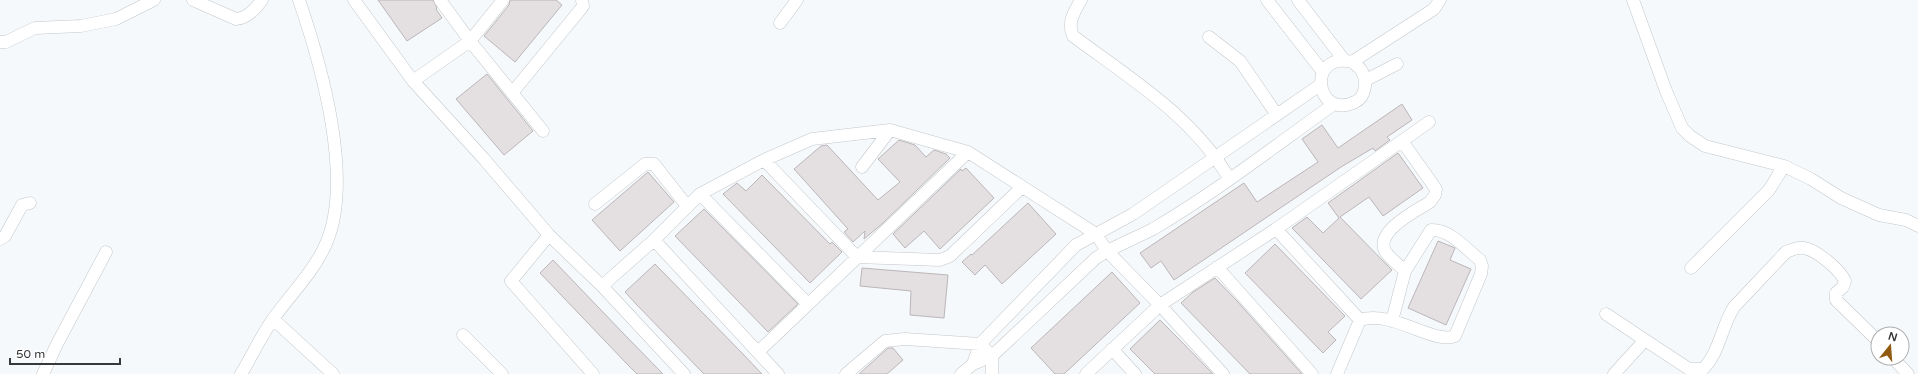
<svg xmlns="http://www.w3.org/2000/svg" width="1918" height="374" viewBox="0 0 1918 374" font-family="'Varela Round',sans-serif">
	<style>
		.building { fill: #e4dfe1; stroke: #bbb6b8 }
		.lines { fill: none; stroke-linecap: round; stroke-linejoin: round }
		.street-casing { stroke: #c3c7ca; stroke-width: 13 }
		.street { stroke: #fff; stroke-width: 12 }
	</style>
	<rect width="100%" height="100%" fill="#f5f9fc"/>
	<path class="building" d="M 378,0 L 433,0 L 437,8 L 436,9 L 442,18 L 407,41 Z
		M 510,0 L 556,0 L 562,5 L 515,62 L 484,36 L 509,5 Z
		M 487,74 L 533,131 L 504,155 L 456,99 Z
		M 1402,104 L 1412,120 L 1387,137 L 1390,140 L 1375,151 L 1373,148 L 1341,167 L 1174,280 L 1161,261 L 1151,268 L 1140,253 L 1244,183 L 1257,202 L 1318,162 L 1302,139 L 1322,125 L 1338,148 Z
		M 899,140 L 915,145 L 926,157 L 934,150 L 946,154 L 950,158 L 883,223 L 864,239 L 865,231 L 853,242 L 844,232 L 848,229 L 794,169 L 821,146 L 827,145 L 878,200 L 900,182 L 878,159 Z
		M 1398,153 L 1423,188 L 1383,216 L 1369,197 L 1340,217 L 1392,270 L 1361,299 L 1292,228 L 1307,217 L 1323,233 L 1339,218 L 1328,203 Z
		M 966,168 L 994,198 L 940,249 L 924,231 L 905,248 L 893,234 L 961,169 L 962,171 Z
		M 648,172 L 674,202 L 620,251 L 592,220 Z
		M 762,175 L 830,244 L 832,242 L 842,252 L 810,283 L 723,194 L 737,183 L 746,191 Z
		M 1028,203 L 1056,234 L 1002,284 L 985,265 L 975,275 L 962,262 L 971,254 L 972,255 Z
		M 704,209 L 798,304 L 768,332 L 675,236 Z
		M 1438,241 L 1455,248 L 1450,260 L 1471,269 L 1446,325 L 1408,308 Z
		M 1275,244 L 1345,316 L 1328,332 L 1336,340 L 1323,353 L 1245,273 Z
		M 553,260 L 623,333 L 663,374 L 637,374 L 627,364 L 540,273 Z
		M 655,264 L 742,353 L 762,374 L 704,374 L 636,304 L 625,292 Z
		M 862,268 L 948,275 L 944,318 L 910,315 L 911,291 L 860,286 Z
		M 1112,272 L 1140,303 L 1064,374 L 1055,374 L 1031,348 Z
		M 1215,278 L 1237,301 L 1302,374 L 1250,374 L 1181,303 L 1193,292 Z
		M 1160,320 L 1177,337 L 1213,374 L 1155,374 L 1130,349 Z
		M 888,348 L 893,348 L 903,360 L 887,374 L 859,374 Z"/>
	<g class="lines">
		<defs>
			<path id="street" d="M 193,0 L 236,19 C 248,18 255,9 262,0
				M 354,0 L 413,81 L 484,159 L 549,235 L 602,286 L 684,374
				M 440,0 L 470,41 L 543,131
				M 1081,0 C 1074,12 1067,23 1073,36 C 1131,79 1191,115 1229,178
				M 1267,0 L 1323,72
				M 1298,0 L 1344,60
				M 1633,0 L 1666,91 L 1682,128 L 1690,136 L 1705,146 L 1784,166 L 1811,179 L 1841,198 L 1879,215 L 1906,220 L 1918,226
				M 780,23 L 797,0
				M 1209,37 L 1240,61 L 1277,115
				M 0,42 L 6,42 L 35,28 L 81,26 L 116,19 L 154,0
				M 1352,62 C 1355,64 1359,67 1361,70 C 1368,80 1366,97 1355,102 C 1315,121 1306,51 1352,62 L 1434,9 L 1440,0
				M 1366,80 L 1397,64
				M 413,81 L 470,41 L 503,0
				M 512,93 L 580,10 L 583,6 L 582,0
				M 1402,141 L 1436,189 L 1435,195 L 1430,202 C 1416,211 1375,231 1385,251 C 1389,258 1399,265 1405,271
				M 764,160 L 857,257 L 940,260 L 950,256 L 1021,188
				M 862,167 L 890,130
				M 700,194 L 807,303
				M 595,204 L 645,164 L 654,164 L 687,206
				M 1276,229 L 1360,320
				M 549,235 L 511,281 L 593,374
				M 0,239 L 5,236 L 22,205 L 30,203
				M 654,240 L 778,374
				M 1217,267 L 1312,374
				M 1691,268 L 1769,190 L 1784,166
				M 602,286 L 654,240 L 700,194 L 764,160 L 812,139 L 890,130 L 968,152 L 1096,234 L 1107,251 L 1160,305 L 1223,374
				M 1606,314 L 1645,340
				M 273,319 L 333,374
				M 463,335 L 502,374
				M 1112,349 L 1135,374
				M 758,352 L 968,152
				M 1893,358 L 1908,374
				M 973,364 L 980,344 L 1076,245 L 1133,214 L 1320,85
				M 43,374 L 57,344 L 106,252
				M 241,374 C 252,356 261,336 273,319 C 290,295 311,275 324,248 C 356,184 321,64 299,0
				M 846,374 L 885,341 L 905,339 L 980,344 L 992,356 L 992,374
				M 961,374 L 973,364 L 992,356 L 1096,258 C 1114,246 1134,239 1153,229 C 1216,192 1275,146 1334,104
				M 1086,374 L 1160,305 L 1276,229 L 1429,122
				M 1337,374 L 1360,320 C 1392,309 1433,345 1455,336 L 1481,274 L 1482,266 L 1480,260 C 1466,249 1450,229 1431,230 L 1405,271 L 1392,321
				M 1614,374 L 1645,340 L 1689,369 L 1703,369 C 1720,352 1721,327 1734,307 L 1786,252 C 1791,250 1798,247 1804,248 C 1817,250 1840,270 1845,281 L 1843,287 L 1836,293 L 1836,300 L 1878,341"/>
		</defs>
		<use href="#street" class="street-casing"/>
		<use href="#street" class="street"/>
	</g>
	<g transform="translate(1890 346) rotate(17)"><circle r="19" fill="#ffffff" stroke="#afafb0"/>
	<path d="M0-3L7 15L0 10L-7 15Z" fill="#915a11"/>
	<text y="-6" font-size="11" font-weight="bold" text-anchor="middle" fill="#373839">N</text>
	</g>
	<path d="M10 358v6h110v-6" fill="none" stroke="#373839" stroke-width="2"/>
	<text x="16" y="358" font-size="12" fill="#373839" stroke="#ffffff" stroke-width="3" paint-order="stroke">50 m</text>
</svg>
